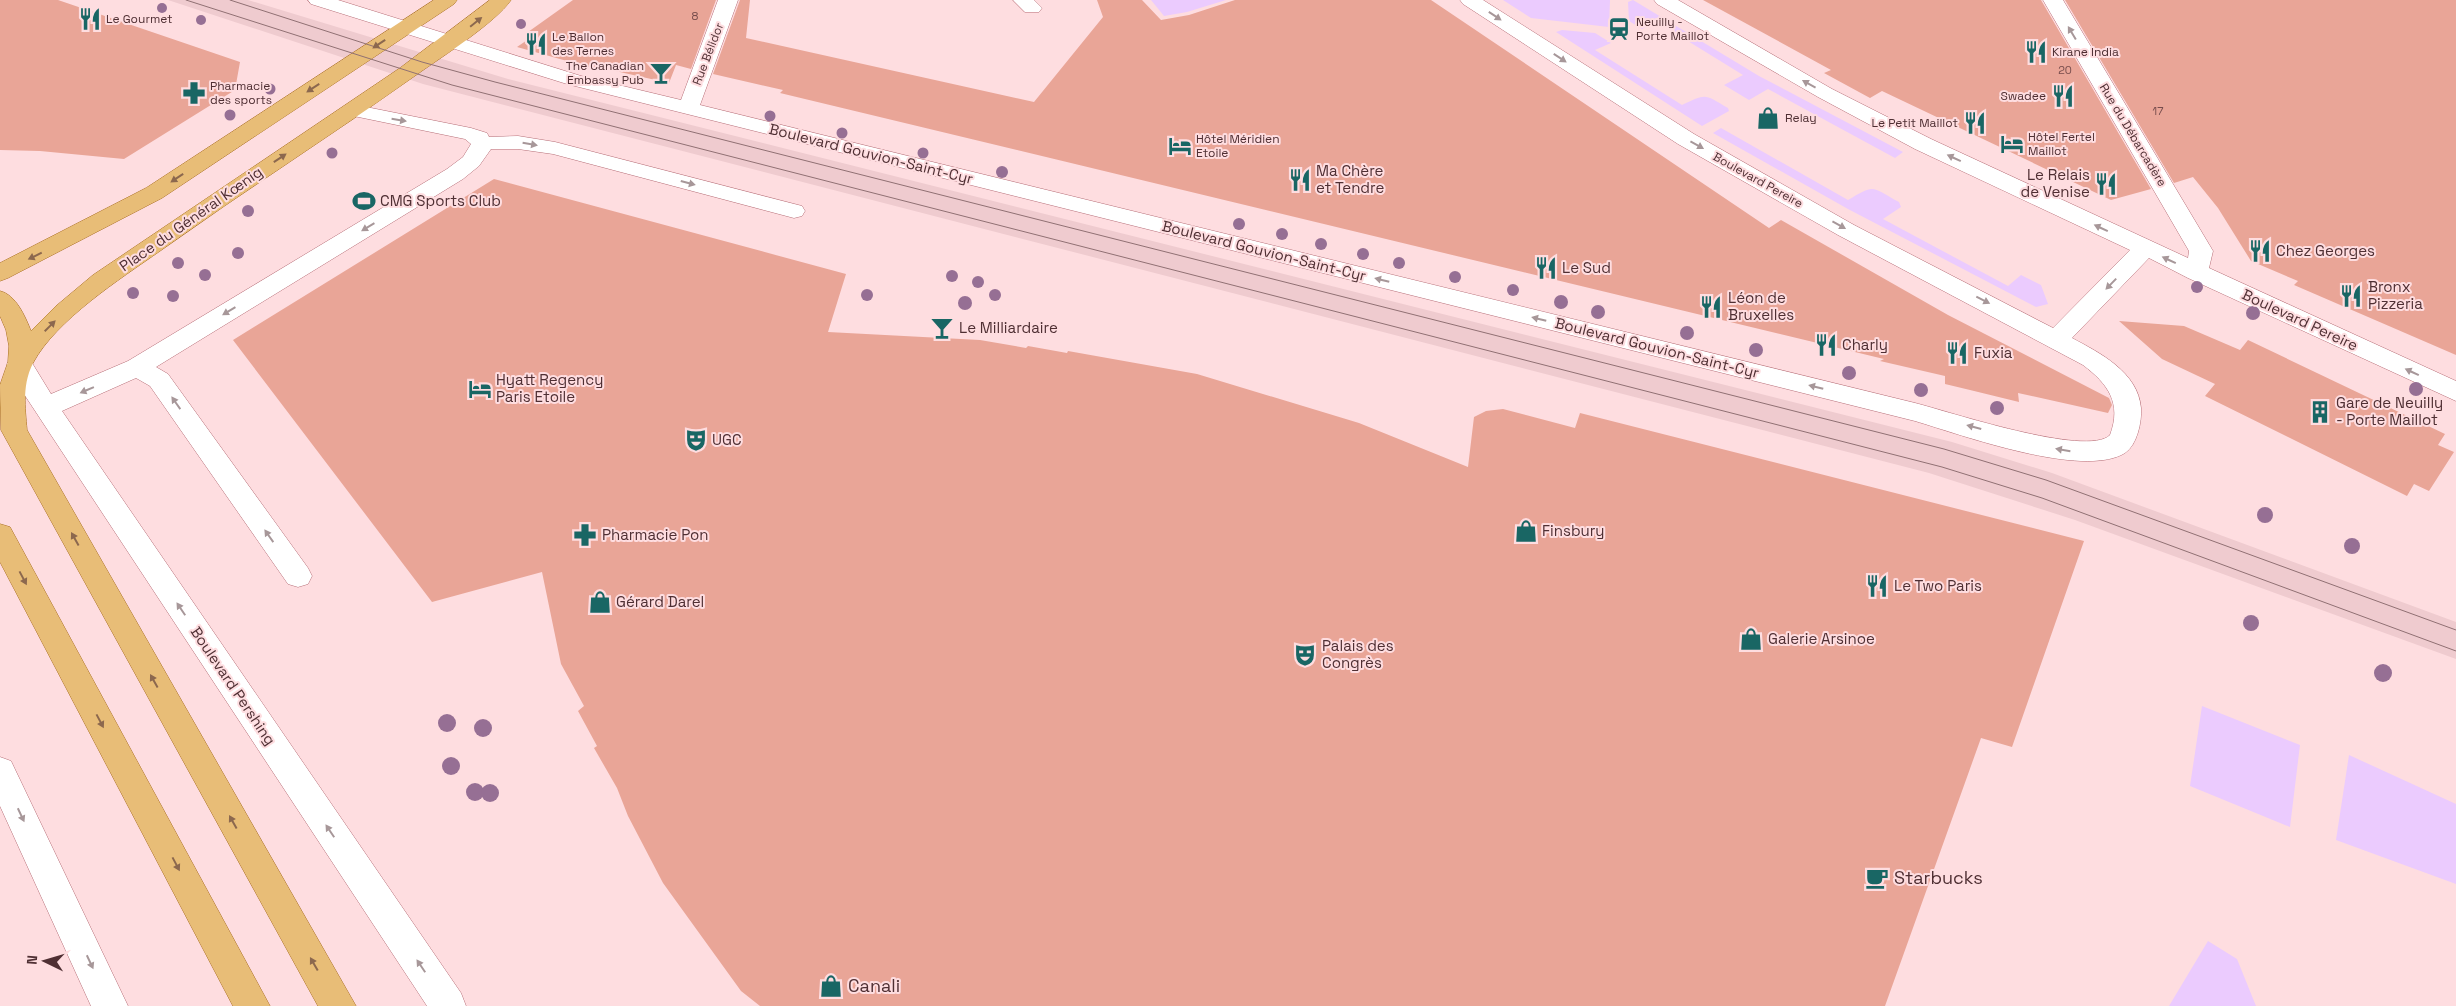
<svg xmlns="http://www.w3.org/2000/svg" width="2456" height="1006" viewBox="0 0 2456 1006" font-family="'Space Grotesk',sans-serif">
	<style>
		.built { fill: #efcbcf }
		.green { fill: #ebcbfe }
		.building { fill: #e9a597 }
		.lines { fill: none; stroke-linecap: round; stroke-linejoin: round }
		.minor-casing { stroke: #b66e77; stroke-width: 1 }
		.major-casing { stroke: #a96f24; stroke-width: 1 }
		.minor { fill: #fff; fill-rule: evenodd }
		.major { fill: #e8bd77; fill-rule: evenodd }
		.tram { stroke: #907073; stroke-width: 1 }
		.tree { fill: #966f94 }
		.oneway { fill: #a79799 }
		.oneway2 { fill: #8c684e }
		.labels { text-anchor: middle; stroke-width: 4; stroke-linejoin: round; paint-order: stroke }
		.far-number-label { font-size: 11px; fill: #764c4c }
		.far-poi-label { font-size: 12px; fill: #4f2f33; stroke: #fedde0; text-anchor: start }
		.far-street-label { font-size: 12px; fill: #4f2f33; stroke: #fedde0 }
		.street-label { font-size: 15px; fill: #4f2f33; stroke: #fedde0 }
		.poi-label { font-size: 15px; fill: #4f2f33; stroke: #fedde0; text-anchor: start }
		.near-poi-label { font-size: 18px; fill: #4f2f33; stroke: #fedde0; text-anchor: start }
	</style>
	<rect width="100%" height="100%" fill="#fedde0"/>
	<path class="built" d="M 168,0 L 248,0 L 508,79 L 1952,442 L 2052,473 L 2456,622 L 2456,659 L 2075,520 L 1929,473 L 423,84 Z"/>
	<path class="green" d="M 1151,0 L 1226,0 L 1187,12 L 1164,16 Z
		M 1503,0 L 1610,0 L 1609,27 L 1531,18 Z
		M 1633,0 L 1759,76 L 1903,152 L 1895,158 L 1768,89 L 1749,100 L 1724,85 L 1743,75 L 1657,22 L 1642,29 L 1629,21 L 1628,2 Z
		M 1562,30 L 1595,33 L 1611,43 L 1595,50 L 1682,105 C 1707,93 1704,94 1728,108 L 1729,111 L 1702,126 L 1556,32 Z
		M 1721,128 L 1848,200 C 1876,183 1871,187 1899,202 L 1901,207 L 1883,219 L 2008,286 L 2021,275 L 2041,285 L 2048,304 L 2036,307 L 1848,209 L 1713,133 Z
		M 2202,706 L 2300,745 L 2290,827 L 2190,786 Z
		M 2349,755 L 2456,804 L 2456,884 L 2336,840 Z
		M 2208,941 L 2237,959 L 2256,1006 L 2169,1006 Z"/>
	<path class="building" d="M 0,0 L 58,0 L 240,62 L 235,90 L 124,159 L 40,151 L 0,150 Z
		M 573,0 L 716,0 L 691,69 L 676,65 L 669,83 L 602,68 L 592,68 L 517,47 L 536,34 L 528,32 Z
		M 740,0 L 750,0 L 746,38 L 1034,102 L 1103,17 L 1097,0 L 1142,0 L 1161,20 L 1189,15 L 1235,0 L 1431,0 L 1769,228 L 1781,220 L 1948,315 L 2109,398 L 2112,405 L 2108,413 L 2018,393 L 2019,402 L 1970,390 L 1945,384 L 1945,376 L 1880,361 L 1884,359 L 780,93 L 783,90 L 713,74 Z
		M 1703,0 L 2041,0 L 2151,189 L 2111,200 L 1882,91 L 1870,98 L 1824,73 L 1831,70 Z
		M 2065,0 L 2456,0 L 2456,355 L 2294,285 L 2298,281 L 2251,261 L 2218,208 L 2193,177 L 2174,183 Z
		M 494,179 L 846,274 L 828,332 L 980,340 L 1026,348 L 1028,346 L 1067,353 L 1068,351 L 1197,374 L 1359,423 L 1468,467 L 1474,417 L 1486,411 L 1503,409 L 1575,428 L 1580,413 L 2084,541 L 2012,747 L 1981,738 L 1885,1006 L 760,1006 L 741,991 L 663,883 L 628,816 L 617,788 L 594,748 L 597,746 L 578,711 L 584,706 L 561,664 L 542,572 L 432,602 L 233,340 Z
		M 2119,321 L 2184,326 L 2240,350 L 2248,340 L 2445,434 L 2438,445 L 2454,452 L 2429,491 L 2414,484 L 2407,496 L 2205,396 L 2215,384 L 2162,359 Z"/>
	<g class="lines">
		<defs>
			<path id="minor" d="M 308,0 L 338,0 L 581,76 L 681,100 L 718,0 L 738,0 L 700,105 L 1915,403 C 1947,411 2088,458 2110,435 C 2122,403 2108,384 2083,365 L 1838,235 L 1678,144 L 1463,4 L 1460,0 L 1483,0 L 1694,134 L 1854,225 L 2053,328 L 2130,250 L 1915,149 L 1818,97 L 1657,4 L 1654,0 L 1678,0 L 1832,89 L 1931,139 L 2188,258 L 2189,251 L 2043,0 L 2063,0 L 2213,251 L 2209,268 L 2456,381 L 2456,401 L 2188,278 L 2149,258 L 2072,338 C 2100,353 2138,372 2141,408 C 2142,422 2137,445 2125,453 C 2083,479 1962,435 1915,421 L 567,84 L 311,4 Z
				M 1013,0 L 1034,0 L 1042,8 L 1039,12 L 1025,12 Z
				M 351,104 L 471,128 L 487,133 L 489,137 L 518,136 L 555,142 L 802,206 L 805,211 L 802,216 L 794,218 L 553,154 L 518,149 L 491,149 L 479,166 L 463,179 L 156,367 L 168,374 L 308,568 L 312,576 L 308,584 L 298,587 L 288,584 L 150,386 L 136,378 L 62,411 L 461,993 L 466,1006 L 427,1006 L 24,394 L 7,364 L 11,358 L 20,355 L 29,358 L 51,394 L 128,361 L 447,169 L 463,157 L 471,144 L 465,139 L 344,114 L 341,110 L 344,106 Z
				M 0,757 L 11,761 L 128,1006 L 91,1006 L 0,806 Z"/>
			<path id="major" d="M 434,0 L 457,0 L 454,4 L 162,198 L 8,278 L 0,281 L 0,263 L 146,188 Z
				M 490,0 L 511,0 C 495,23 443,56 419,73 C 334,134 245,190 160,251 C 120,279 56,320 33,363 C 22,385 25,407 27,430 L 356,1006 L 318,1006 L 1,430 L 0,385 L 8,362 L 9,346 L 6,330 L 0,316 L 0,291 C 16,295 25,316 31,331 L 56,306 L 93,275 L 400,68 Z
				M 0,524 L 10,527 L 270,1006 L 233,1006 L 0,562 Z"/>
		</defs>
		<use href="#minor" class="minor-casing"/>
		<use href="#major" class="major-casing"/>
		<use href="#minor" class="minor"/>
		<use href="#major" class="major"/>
		<path class="tram" d="M 186,0 L 452,85 L 1942,467 L 2042,498 L 2456,651
			M 230,0 L 422,62 L 495,82 L 1944,449 L 2046,480 L 2456,630"/>
	</g>
	<g class="tree">
		<circle cx="162" cy="8" r="5"/>
		<circle cx="201" cy="20" r="5"/>
		<circle cx="521" cy="24" r="5"/>
		<circle cx="270" cy="89" r="5.5"/>
		<circle cx="230" cy="115" r="5.5"/>
		<circle cx="770" cy="116" r="5.5"/>
		<circle cx="842" cy="133" r="5.5"/>
		<circle cx="332" cy="153" r="5.5"/>
		<circle cx="923" cy="153" r="5.5"/>
		<circle cx="1002" cy="172" r="6"/>
		<circle cx="248" cy="211" r="6"/>
		<circle cx="1239" cy="224" r="6"/>
		<circle cx="1282" cy="234" r="6"/>
		<circle cx="1321" cy="244" r="6"/>
		<circle cx="238" cy="253" r="6"/>
		<circle cx="1363" cy="254" r="6"/>
		<circle cx="178" cy="263" r="6"/>
		<circle cx="1399" cy="263" r="6"/>
		<circle cx="205" cy="275" r="6"/>
		<circle cx="952" cy="276" r="6"/>
		<circle cx="1455" cy="277" r="6"/>
		<circle cx="978" cy="282" r="6"/>
		<circle cx="2197" cy="287" r="6"/>
		<circle cx="1513" cy="290" r="6"/>
		<circle cx="133" cy="293" r="6"/>
		<circle cx="867" cy="295" r="6"/>
		<circle cx="995" cy="295" r="6"/>
		<circle cx="173" cy="296" r="6"/>
		<circle cx="1561" cy="302" r="7"/>
		<circle cx="965" cy="303" r="7"/>
		<circle cx="1598" cy="312" r="7"/>
		<circle cx="2253" cy="313" r="7"/>
		<circle cx="1687" cy="333" r="7"/>
		<circle cx="1756" cy="350" r="7"/>
		<circle cx="1849" cy="373" r="7"/>
		<circle cx="2416" cy="389" r="7"/>
		<circle cx="1921" cy="390" r="7"/>
		<circle cx="1997" cy="408" r="7"/>
		<circle cx="2265" cy="515" r="8"/>
		<circle cx="2352" cy="546" r="8"/>
		<circle cx="2251" cy="623" r="8"/>
		<circle cx="2383" cy="673" r="9"/>
		<circle cx="447" cy="723" r="9"/>
		<circle cx="483" cy="728" r="9"/>
		<circle cx="451" cy="766" r="9"/>
		<circle cx="475" cy="792" r="9"/>
		<circle cx="490" cy="793" r="9"/>
	</g>
	<defs><path id="oneway-solid" d="M-6-.8H1V-3.2L6.5 0L1 3.2V.8H-6Z" transform="scale(1.25)"/></defs>
	<g class="oneway">
		<use href="#oneway-solid" transform="translate(1495 16) rotate(34)"/>
		<use href="#oneway-solid" transform="translate(2072 33) rotate(-121)"/>
		<use href="#oneway-solid" transform="translate(1560 58) rotate(33)"/>
		<use href="#oneway-solid" transform="translate(1809 84) rotate(-151)"/>
		<use href="#oneway-solid" transform="translate(399 120) rotate(9)"/>
		<use href="#oneway-solid" transform="translate(530 144) rotate(10)"/>
		<use href="#oneway-solid" transform="translate(1697 145) rotate(29)"/>
		<use href="#oneway-solid" transform="translate(1954 158) rotate(-155)"/>
		<use href="#oneway-solid" transform="translate(688 183) rotate(15)"/>
		<use href="#oneway-solid" transform="translate(1839 225) rotate(29)"/>
		<use href="#oneway-solid" transform="translate(368 227) rotate(149)"/>
		<use href="#oneway-solid" transform="translate(2101 228) rotate(-155)"/>
		<use href="#oneway-solid" transform="translate(2169 260) rotate(-155)"/>
		<use href="#oneway-solid" transform="translate(1382 280) rotate(-166)"/>
		<use href="#oneway-solid" transform="translate(2111 284) rotate(134)"/>
		<use href="#oneway-solid" transform="translate(1983 300) rotate(27)"/>
		<use href="#oneway-solid" transform="translate(229 311) rotate(149)"/>
		<use href="#oneway-solid" transform="translate(1539 319) rotate(-166)"/>
		<use href="#oneway-solid" transform="translate(2412 372) rotate(-155)"/>
		<use href="#oneway-solid" transform="translate(1816 387) rotate(-166)"/>
		<use href="#oneway-solid" transform="translate(87 390) rotate(157)"/>
		<use href="#oneway-solid" transform="translate(176 403) rotate(-125)"/>
		<use href="#oneway-solid" transform="translate(1974 427) rotate(-165)"/>
		<use href="#oneway-solid" transform="translate(2063 450) rotate(-170)"/>
		<use href="#oneway-solid" transform="translate(269 536) rotate(-125)"/>
		<use href="#oneway-solid" transform="translate(181 609) rotate(-124)"/>
		<use href="#oneway-solid" transform="translate(21 815) rotate(65)"/>
		<use href="#oneway-solid" transform="translate(330 831) rotate(-124)"/>
		<use href="#oneway-solid" transform="translate(90 962) rotate(65)"/>
		<use href="#oneway-solid" transform="translate(421 966) rotate(-124)"/>
	</g>
	<g class="oneway2">
		<use href="#oneway-solid" transform="translate(476 22) rotate(-39)"/>
		<use href="#oneway-solid" transform="translate(379 44) rotate(146)"/>
		<use href="#oneway-solid" transform="translate(313 88) rotate(147)"/>
		<use href="#oneway-solid" transform="translate(280 158) rotate(-34)"/>
		<use href="#oneway-solid" transform="translate(177 178) rotate(146)"/>
		<use href="#oneway-solid" transform="translate(35 256) rotate(154)"/>
		<use href="#oneway-solid" transform="translate(50 326) rotate(-45)"/>
		<use href="#oneway-solid" transform="translate(75 539) rotate(-119)"/>
		<use href="#oneway-solid" transform="translate(23 578) rotate(62)"/>
		<use href="#oneway-solid" transform="translate(154 681) rotate(-119)"/>
		<use href="#oneway-solid" transform="translate(100 721) rotate(62)"/>
		<use href="#oneway-solid" transform="translate(233 822) rotate(-119)"/>
		<use href="#oneway-solid" transform="translate(176 864) rotate(62)"/>
		<use href="#oneway-solid" transform="translate(314 964) rotate(-120)"/>
	</g>
	<defs>
		<symbol id="restaurant-bare" viewBox="-9 -9 18 18"><path d="M-5-6h1v4h1v-4h1v4h1v-4h1v5L-1.5 .5V6h-2V.5L-5-1ZM5-6V6H3V1.5H1.5Q1.5-4 5-6Z" fill="#196664" stroke="#fedde0" stroke-width="2.5" paint-order="stroke"/></symbol>
		<symbol id="station-bare" viewBox="-9 -9 18 18"><path d="M-3-6H3Q5-6 5-4V2Q5 4 3 4L4.5 6H3L1.5 4h-3L-3 6H-4.5L-3 4Q-5 4-5 2V-4Q-5-6-3-6ZM-3.5-4v3h7v-3ZM-3.5 1v1.5H-2V1ZM2 1v1.5H3.5V1Z" fill="#196664" stroke="#fedde0" stroke-width="2.5" paint-order="stroke"/></symbol>
		<symbol id="bar-bare" viewBox="-9 -9 18 18"><path d="M-6-5H6L.8 .8V4.5H3.5V6h-7V4.5H-.8V.8Z" fill="#196664" stroke="#fedde0" stroke-width="2.5" paint-order="stroke"/></symbol>
		<symbol id="pharmacy-bare" viewBox="-9 -9 18 18"><path d="M-2-6h4v4h4v4h-4v4h-4v-4h-4v-4h4Z" fill="#196664" stroke="#fedde0" stroke-width="2.5" paint-order="stroke"/></symbol>
		<symbol id="shop-bare" viewBox="-9 -9 18 18"><path d="M-5-2.5h2.3a2.7 3.5 0 0 1 5.4 0H5L5.5 6h-11ZM-1.5-2.5h3a1.5 2.3 0 0 0-3 0Z" fill="#196664" stroke="#fedde0" stroke-width="2.5" paint-order="stroke"/></symbol>
		<symbol id="hotel-bare" viewBox="-9 -9 18 18"><path d="M-6-4.5h1.5V1H6V5H4.5V3h-9V5H-6ZM-4 0a1.8 1.8 0 1 1 3.6 0ZM.5 0V-2.5h3Q6-2.5 6 0Z" fill="#196664" stroke="#fedde0" stroke-width="2.5" paint-order="stroke"/></symbol>
		<symbol id="stadium-bare" viewBox="-9 -9 18 18"><path d="M0-5a6.5 5 0 1 0 0 10a6.5 5 0 1 0 0-10ZM-3.5-1.8h7v3.6h-7Z" fill="#196664" stroke="#fedde0" stroke-width="2.5" paint-order="stroke"/></symbol>
		<symbol id="building-bare" viewBox="-9 -9 18 18"><path d="M-4-6H4V6H1V3H-1V6H-4ZM-2.5-4.3h1.7v1.8h-1.7ZM.8-4.3h1.7v1.8H.8ZM-2.5-1h1.7V.8h-1.7ZM.8-1h1.7V.8H.8Z" fill="#196664" stroke="#fedde0" stroke-width="2.5" paint-order="stroke"/></symbol>
		<symbol id="theatre-bare" viewBox="-9 -9 18 18"><path d="M-5-5.5Q0-4 5-5.5V0Q5 5 0 6Q-5 5-5 0ZM-3.3-2.5H-1v1.5H-3.3ZM1-2.5H3.3v1.5H1ZM-2.8 1Q0 5.5 2.8 1Z" fill="#196664" stroke="#fedde0" stroke-width="2.5" paint-order="stroke"/></symbol>
		<symbol id="cafe-bare" viewBox="-9 -9 18 18"><path d="M-5.5-4.5H6V0H3Q3 3.5 0 3.5H-2.5Q-5.5 3.5-5.5 0ZM3-3.2v2h1.7v-2ZM-6 4.5H4V6H-6Z" fill="#196664" stroke="#fedde0" stroke-width="2.5" paint-order="stroke"/></symbol>
	</defs>
	<g fill-rule="evenodd">
		<use href="#restaurant-bare" x="74" y="3" width="32" height="32"/>
		<use href="#station-bare" x="1603" y="13" width="32" height="32"/>
		<use href="#restaurant-bare" x="520" y="28" width="32" height="32"/>
		<use href="#restaurant-bare" x="2020" y="36" width="32" height="32"/>
		<use href="#bar-bare" x="645" y="57" width="32" height="32"/>
		<use href="#pharmacy-bare" x="178" y="77" width="32" height="32"/>
		<use href="#restaurant-bare" x="2047" y="80" width="32" height="32"/>
		<use href="#shop-bare" x="1752" y="102" width="32" height="32"/>
		<use href="#restaurant-bare" x="1959" y="107" width="32" height="32"/>
		<use href="#hotel-bare" x="1996" y="128" width="32" height="32"/>
		<use href="#hotel-bare" x="1164" y="130" width="32" height="32"/>
		<use href="#restaurant-bare" x="1284" y="164" width="32" height="32"/>
		<use href="#restaurant-bare" x="2090" y="168" width="32" height="32"/>
		<use href="#stadium-bare" x="348" y="185" width="32" height="32"/>
		<use href="#restaurant-bare" x="2244" y="235" width="32" height="32"/>
		<use href="#restaurant-bare" x="1530" y="252" width="32" height="32"/>
		<use href="#restaurant-bare" x="2335" y="280" width="32" height="32"/>
		<use href="#restaurant-bare" x="1695" y="291" width="32" height="32"/>
		<use href="#bar-bare" x="926" y="312" width="32" height="32"/>
		<use href="#restaurant-bare" x="1810" y="329" width="32" height="32"/>
		<use href="#restaurant-bare" x="1941" y="337" width="32" height="32"/>
		<use href="#hotel-bare" x="464" y="373" width="32" height="32"/>
		<use href="#building-bare" x="2304" y="396" width="32" height="32"/>
		<use href="#theatre-bare" x="680" y="424" width="32" height="32"/>
		<use href="#shop-bare" x="1510" y="515" width="32" height="32"/>
		<use href="#pharmacy-bare" x="569" y="519" width="32" height="32"/>
		<use href="#restaurant-bare" x="1861" y="570" width="32" height="32"/>
		<use href="#shop-bare" x="584" y="586" width="32" height="32"/>
		<use href="#shop-bare" x="1735" y="623" width="32" height="32"/>
		<use href="#theatre-bare" x="1289" y="639" width="32" height="32"/>
		<use href="#cafe-bare" x="1861" y="862" width="32" height="32"/>
		<use href="#shop-bare" x="815" y="970" width="32" height="32"/>
	</g>
	<g class="labels">
		<g class="far-number-label">
			<text x="695" y="20">8</text>
			<text x="2065" y="74">20</text>
			<text x="2158" y="115">17</text>
		</g>
		<g class="far-poi-label">
			<text x="106" y="23">Le Gourmet</text>
			<text x="1636" y="26">Neuilly -<tspan x="1636" dy="14">Porte Maillot</tspan></text>
			<text x="552" y="41">Le Ballon<tspan x="552" dy="14">des Ternes</tspan></text>
			<text x="2052" y="56">Kirane India</text>
			<text x="644" y="70" text-anchor="end">The Canadian<tspan x="644" dy="14">Embassy Pub</tspan></text>
			<text x="210" y="90">Pharmacie<tspan x="210" dy="14">des sports</tspan></text>
			<text x="2046" y="100" text-anchor="end">Swadee</text>
			<text x="1785" y="122">Relay</text>
			<text x="1958" y="127" text-anchor="end">Le Petit Maillot</text>
			<text x="2028" y="141">Hôtel Fertel<tspan x="2028" dy="14">Maillot</tspan></text>
			<text x="1196" y="143">Hôtel Méridien<tspan x="1196" dy="14">Etoile</tspan></text>
		</g>
		<g class="far-street-label">
			<text transform="translate(708 54) rotate(-69)" y="4">Rue Bélidor</text>
			<text transform="translate(2133 135) rotate(59)" y="4">Rue du Débarcadère</text>
			<text transform="translate(1758 180) rotate(29)" y="4">Boulevard Pereire</text>
		</g>
		<g class="street-label">
			<text transform="translate(871 154) rotate(14)" y="5">Boulevard Gouvion-Saint-Cyr</text>
			<text transform="translate(191 219) rotate(-35)" y="5">Place du Général Kœnig</text>
			<text transform="translate(1264 251) rotate(14)" y="5">Boulevard Gouvion-Saint-Cyr</text>
			<text transform="translate(2300 320) rotate(25)" y="5">Boulevard Pereire</text>
			<text transform="translate(1657 348) rotate(14)" y="5">Boulevard Gouvion-Saint-Cyr</text>
			<text transform="translate(233 686) rotate(56)" y="5">Boulevard Pershing</text>
		</g>
		<g class="poi-label">
			<text x="1316" y="176">Ma Chère<tspan x="1316" dy="17">et Tendre</tspan></text>
			<text x="2090" y="180" text-anchor="end">Le Relais<tspan x="2090" dy="17">de Venise</tspan></text>
			<text x="380" y="206">CMG Sports Club</text>
			<text x="2276" y="256">Chez Georges</text>
			<text x="1562" y="273">Le Sud</text>
			<text x="2368" y="292">Bronx<tspan x="2368" dy="17">Pizzeria</tspan></text>
			<text x="1728" y="303">Léon de<tspan x="1728" dy="17">Bruxelles</tspan></text>
			<text x="959" y="333">Le Milliardaire</text>
			<text x="1842" y="350">Charly</text>
			<text x="1974" y="358">Fuxia</text>
			<text x="496" y="385">Hyatt Regency<tspan x="496" dy="17">Paris Etoile</tspan></text>
			<text x="2336" y="408">Gare de Neuilly<tspan x="2336" dy="17">- Porte Maillot</tspan></text>
			<text x="712" y="445">UGC</text>
			<text x="1542" y="536">Finsbury</text>
			<text x="602" y="540">Pharmacie Pon</text>
			<text x="1894" y="591">Le Two Paris</text>
			<text x="616" y="607">Gérard Darel</text>
			<text x="1768" y="644">Galerie Arsinoe</text>
			<text x="1322" y="651">Palais des<tspan x="1322" dy="17">Congrès</tspan></text>
		</g>
		<g class="near-poi-label">
			<text x="1894" y="884">Starbucks</text>
			<text x="848" y="992">Canali</text>
		</g>
	</g>
	<g transform="translate(45 961) rotate(275)" stroke="#fedde0" stroke-width="4" paint-order="stroke">
	<path d="M0-4L9 19L0 12L-9 19Z" fill="#4f2f33"/>
	<text y="-8" font-size="14" font-weight="bold" text-anchor="middle" fill="#4f2f33">N</text>
	</g>
</svg>
